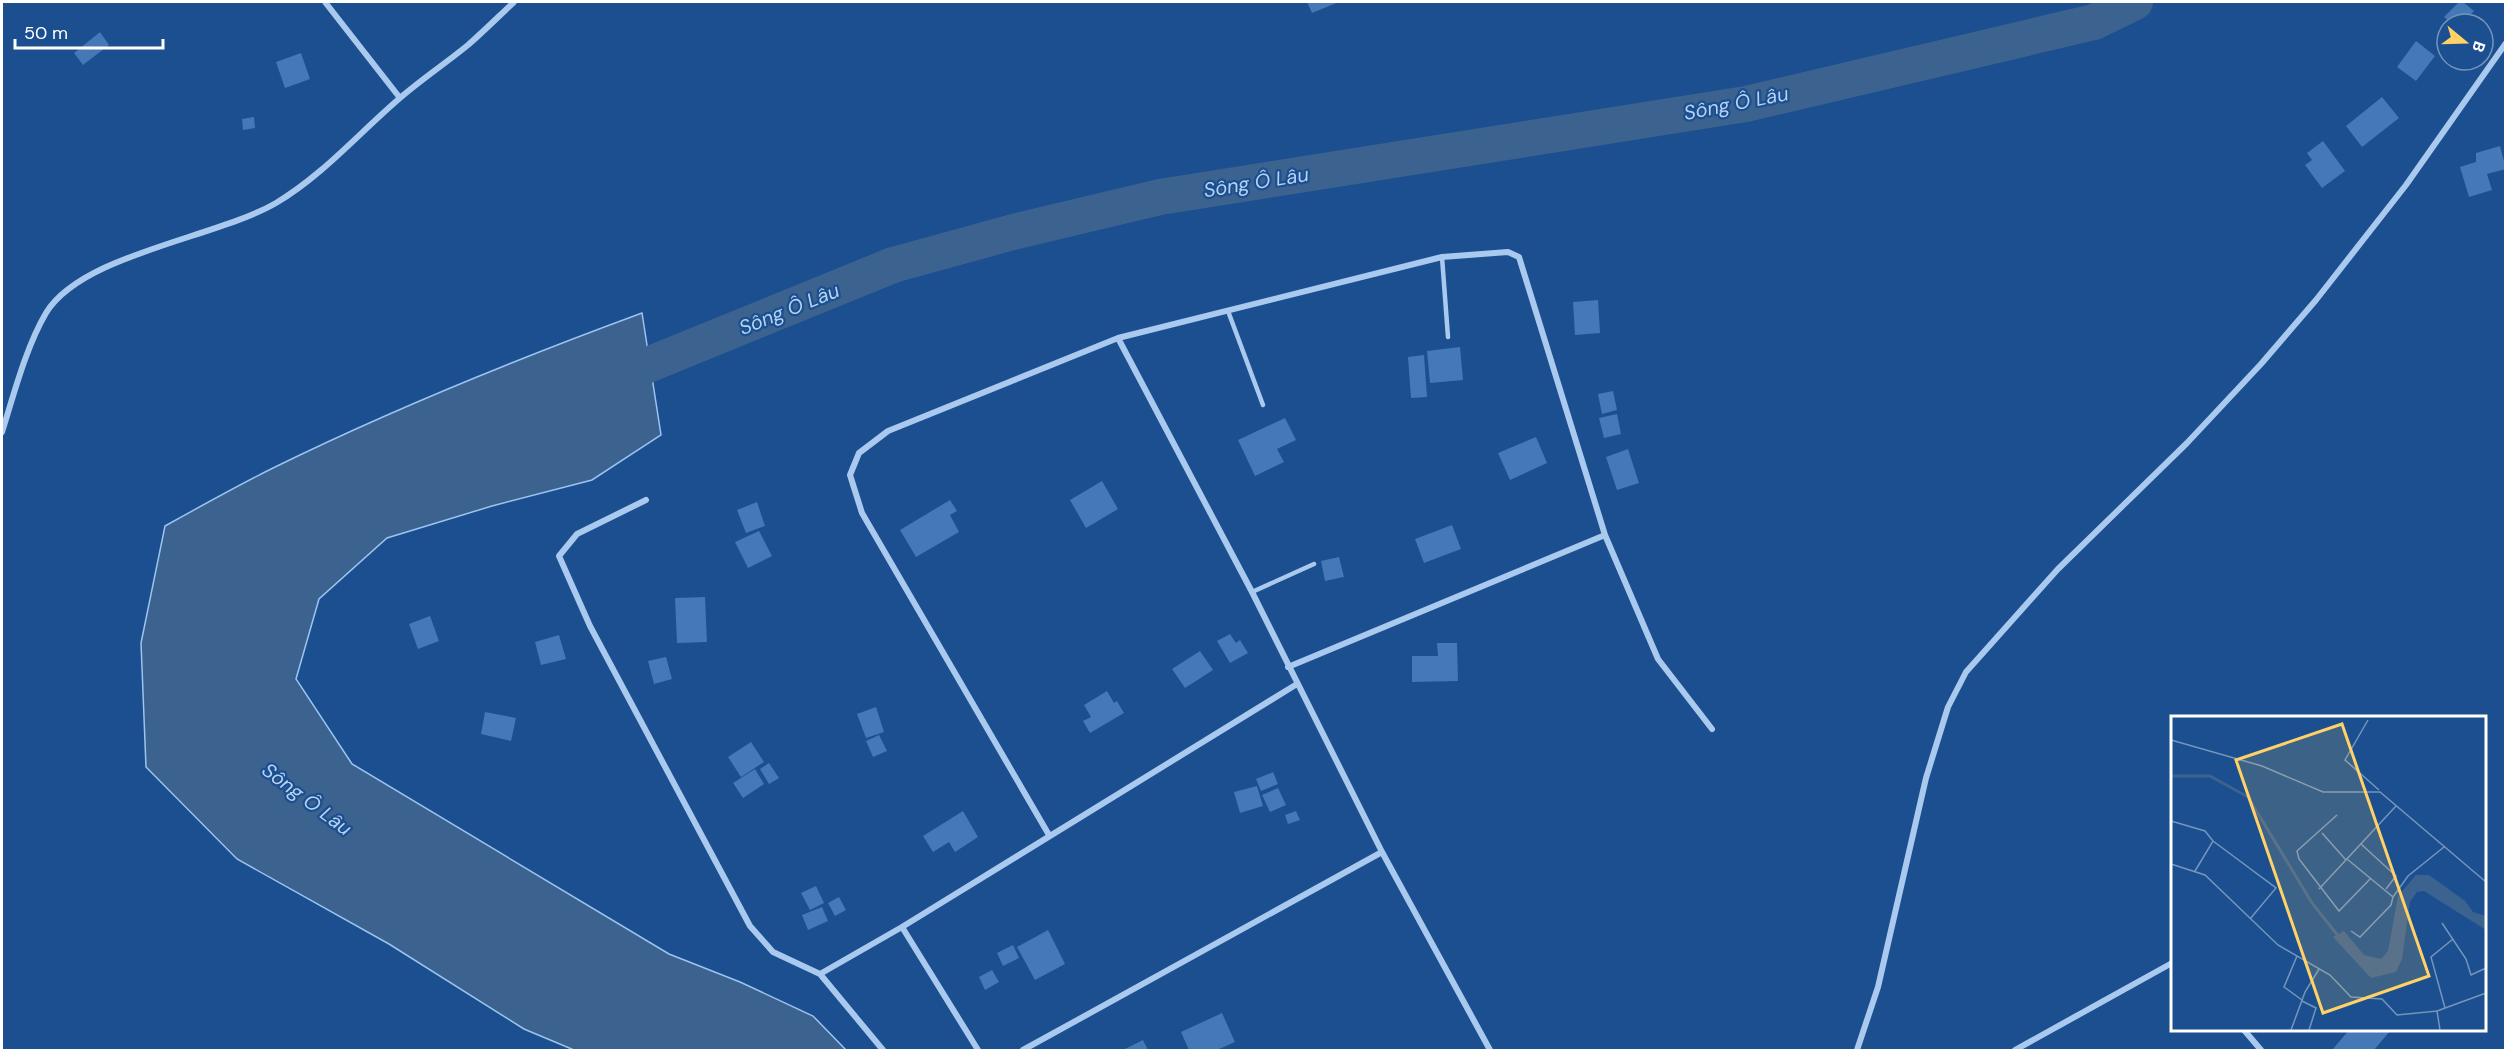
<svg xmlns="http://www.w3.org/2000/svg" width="2507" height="1052" viewBox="0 0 2507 1052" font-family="'DM Sans',sans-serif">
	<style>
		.water { fill: #3c6290; stroke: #9cc4f0; stroke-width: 1.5 }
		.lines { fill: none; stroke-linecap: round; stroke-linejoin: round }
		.river { stroke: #3c6290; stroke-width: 36 }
		.building { fill: #4478b7 }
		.service { stroke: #a9c9ee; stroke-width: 4.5 }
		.minor { stroke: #a9c9ee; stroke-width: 6 }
		.labels { text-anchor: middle; stroke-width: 4.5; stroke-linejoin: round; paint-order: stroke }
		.water-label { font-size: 20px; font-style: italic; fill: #b5d3f5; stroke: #1b4f8f }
		.inset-river { fill: none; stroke: #3c6290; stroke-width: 3 }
		.inset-road { fill: none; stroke: #7695bc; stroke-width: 1.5 }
		.view { fill: #ffd166; fill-opacity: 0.15; stroke: #ffd166; stroke-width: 3 }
		.inset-edge { fill: none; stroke: #fff; stroke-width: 3 }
	</style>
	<rect width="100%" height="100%" fill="#1b4f8f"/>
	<path class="water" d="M 642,313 L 661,435 L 592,480 L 492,506 L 387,538 L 319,599 L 296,679 L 352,764 L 669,954 L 740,982 L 813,1016 L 846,1050 L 574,1050 L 524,1029 L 389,944 L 237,859 L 146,767 L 141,643 L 165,526 C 201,506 237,486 273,468 C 393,409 517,359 642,313 Z"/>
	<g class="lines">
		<path class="river" d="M 606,382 L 893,265 L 1013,232 L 1160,197 L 1746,104 L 2094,22 L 2135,2"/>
	</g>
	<path class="building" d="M 1307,2 L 1339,2 L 1312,13 Z
		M 2459,2 L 2463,2 L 2474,11 L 2462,24 L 2452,24 L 2444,17 Z
		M 100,32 L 109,45 L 83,65 L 74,53 Z
		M 2416,41 L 2435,56 L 2416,81 L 2397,67 Z
		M 301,53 L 310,79 L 285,88 L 276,62 Z
		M 2382,97 L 2399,118 L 2362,147 L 2346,126 Z
		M 254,117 L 255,128 L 243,130 L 242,119 Z
		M 2323,141 L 2345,171 L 2322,188 L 2305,165 L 2312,160 L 2307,153 Z
		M 2500,146 L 2506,169 L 2487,174 L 2492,190 L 2469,197 L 2460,167 L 2476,162 L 2476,153 Z
		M 1598,300 L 1600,333 L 1575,335 L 1573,302 Z
		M 1460,347 L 1463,380 L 1430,383 L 1427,351 Z
		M 1424,355 L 1427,397 L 1411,398 L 1408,357 Z
		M 1613,391 L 1617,410 L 1602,414 L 1598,394 Z
		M 1617,414 L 1621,434 L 1604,438 L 1599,418 Z
		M 1285,418 L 1296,440 L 1277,449 L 1284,462 L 1255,476 L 1238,440 Z
		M 1536,437 L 1547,463 L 1510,480 L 1498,453 Z
		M 1628,449 L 1639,483 L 1617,490 L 1606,457 Z
		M 1102,481 L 1118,509 L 1086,528 L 1070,500 Z
		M 950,500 L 957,511 L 950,515 L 959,532 L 916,557 L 900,530 Z
		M 757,502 L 765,526 L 746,533 L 737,510 Z
		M 1452,525 L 1461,549 L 1424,563 L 1415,539 Z
		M 759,531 L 772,556 L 748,568 L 735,542 Z
		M 1339,557 L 1344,577 L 1325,581 L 1321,561 Z
		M 705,597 L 707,642 L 677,643 L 675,598 Z
		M 430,616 L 439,641 L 418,649 L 409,624 Z
		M 1230,634 L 1236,643 L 1240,640 L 1248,653 L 1230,663 L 1217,641 Z
		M 559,635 L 566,659 L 541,665 L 535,642 Z
		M 1437,643 L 1457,643 L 1458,681 L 1412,682 L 1412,656 L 1438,656 Z
		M 1200,651 L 1213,670 L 1185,688 L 1172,669 Z
		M 666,657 L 672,679 L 654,684 L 648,661 Z
		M 1107,691 L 1114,703 L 1117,701 L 1124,713 L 1090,733 L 1083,721 L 1091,717 L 1084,705 Z
		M 876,707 L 884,732 L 866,738 L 857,714 Z
		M 485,712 L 516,718 L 511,741 L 481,734 Z
		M 879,735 L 887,751 L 873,757 L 866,741 Z
		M 751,742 L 764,762 L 741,777 L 728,757 Z
		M 769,763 L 779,778 L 769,784 L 760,769 Z
		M 755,769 L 764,784 L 743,798 L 733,783 Z
		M 1273,772 L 1278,784 L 1261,791 L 1256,779 Z
		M 1257,786 L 1263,806 L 1240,813 L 1234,792 Z
		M 1278,788 L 1286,805 L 1270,812 L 1262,795 Z
		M 963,811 L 978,837 L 955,852 L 949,842 L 933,852 L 923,836 Z
		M 1296,811 L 1300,820 L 1288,824 L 1285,815 Z
		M 816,886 L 824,903 L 810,910 L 801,893 Z
		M 839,897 L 846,910 L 835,916 L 828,903 Z
		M 822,907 L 828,921 L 808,930 L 802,915 Z
		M 1048,930 L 1065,964 L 1035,980 L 1017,947 Z
		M 1013,945 L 1019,958 L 1003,966 L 997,953 Z
		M 992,970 L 999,982 L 985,990 L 979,977 Z
		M 1222,1013 L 1235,1042 L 1217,1050 L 1189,1050 L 1181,1032 Z
		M 2349,1030 L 2391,1030 L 2374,1050 L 2332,1050 Z
		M 1143,1040 L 1148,1050 L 1123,1050 Z"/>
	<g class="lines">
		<path class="service" d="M 1442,257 L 1448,337
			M 1228,311 L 1263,405
			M 1252,592 L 1314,564"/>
		<path class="minor" d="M 325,2 L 400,98
			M 1118,338 L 1252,592 L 1382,852 L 1490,1050
			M 2,432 C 14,394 26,347 46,313 C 82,254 216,238 276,203 C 323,175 359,133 400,98 C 422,79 446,63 468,45 C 484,31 499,16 514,2
			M 646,500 L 577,534 L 559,556 L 590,626 L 750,926 L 773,952 L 820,974 L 902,927 L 1297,684
			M 1288,667 L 1605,535
			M 1049,835 L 862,513 L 850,475 L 859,453 L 888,431 L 1118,338 L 1442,257 L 1508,252 L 1519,257 L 1605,535 L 1658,659 L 1712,729
			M 902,927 L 978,1050
			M 820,974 L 883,1050
			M 2244,1030 L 2261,1050
			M 1023,1050 L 1382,852
			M 1857,1050 L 1878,987 L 1926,778 L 1948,707 L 1966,672 L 2058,569 L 2187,443 L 2261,364 L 2316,300 L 2406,185 L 2506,43
			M 2015,1050 L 2172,963"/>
	</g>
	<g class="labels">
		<g class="water-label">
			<text transform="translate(1736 103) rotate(-11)" y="7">Sông Ô Lâu</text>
			<text transform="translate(1256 182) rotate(-9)" y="7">Sông Ô Lâu</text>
			<text transform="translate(789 309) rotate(-22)" y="7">Sông Ô Lâu</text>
			<text transform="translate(307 799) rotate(37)" y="7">Sông Ô Lâu</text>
		</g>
	</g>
	<g transform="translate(2171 716)">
		<rect width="315" height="315" fill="#1b4f8f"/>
		<path d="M 245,159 L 258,159 L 294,185 L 302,196 L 315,200 L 315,214 L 253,175 L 246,176 L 239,186 L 231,243 L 225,256 L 200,262 L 162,221 L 173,215 L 193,239 L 210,243 L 217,235 L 227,180 Z" fill="#3c6290"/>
		<path class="inset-river" d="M 0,60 L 39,60 L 77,81 L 141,187 L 168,221"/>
		<path class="inset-road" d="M 197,4 L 174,44 L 208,74M 0,24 L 91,50 L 152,76 L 209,76 L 315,166M 166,99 L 126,135 L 128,143 L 168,195 L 200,162M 0,105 L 34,115 L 42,125M 151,117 L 175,144M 190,128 L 225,160 L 215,173M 176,143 L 222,181 L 220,189 L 189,221 L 180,215M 0,148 L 34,159 L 107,229 L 159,259 L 180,281 L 211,283 L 226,299 L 266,295 L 269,314M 24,155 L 42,125 L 105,172 L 79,203M 148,173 L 225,90M 222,181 L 237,160 L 273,131M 271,207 L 295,243 L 300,259 L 315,252M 126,240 L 113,271 L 131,284M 131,285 L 145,292 L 138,314M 274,292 L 260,241 L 282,223M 266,295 L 315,277M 120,314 L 134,276 L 148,253"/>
		<path class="view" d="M 171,8 L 258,260 L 152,297 L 65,44 Z"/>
		<rect width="315" height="315" class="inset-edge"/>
	</g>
	<rect width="2507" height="1052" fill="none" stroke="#ffffff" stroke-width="6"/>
	<g transform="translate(2465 42) rotate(109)"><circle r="28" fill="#1b4f8f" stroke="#7695bc" stroke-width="1.5"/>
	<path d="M0-4.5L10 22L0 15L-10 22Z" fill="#ffd166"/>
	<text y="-9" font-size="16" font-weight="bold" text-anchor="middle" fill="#ffffff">B</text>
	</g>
	<path d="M15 39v9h148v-9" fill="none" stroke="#ffffff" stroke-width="3"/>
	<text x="24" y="39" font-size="18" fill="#ffffff" stroke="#1b4f8f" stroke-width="4.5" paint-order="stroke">50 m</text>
</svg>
